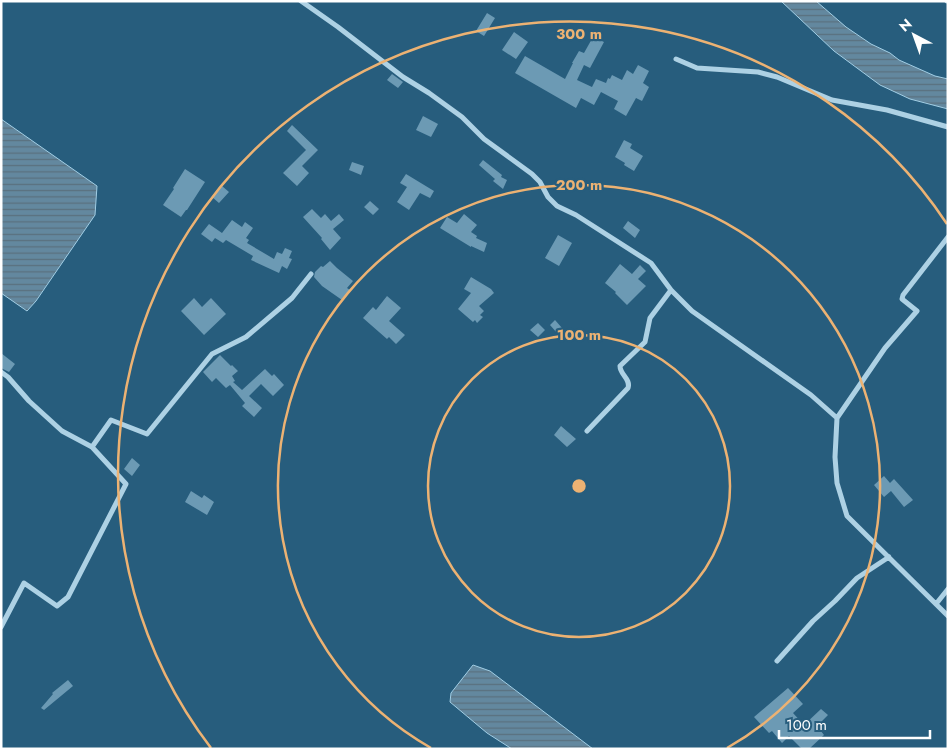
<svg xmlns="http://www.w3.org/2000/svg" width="949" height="750" viewBox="0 0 949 750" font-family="Jost,sans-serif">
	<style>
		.water { fill: url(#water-rules); stroke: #a1cee5 }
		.building { fill: #6c9ab4 }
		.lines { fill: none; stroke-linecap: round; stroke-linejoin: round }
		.street { stroke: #add1e4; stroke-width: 5 }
		.ring { fill: none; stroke: #ecb273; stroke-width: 2.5 }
		.centre { fill: #ecb273; stroke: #275d7d; stroke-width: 2.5 }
		.ring-label { font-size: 15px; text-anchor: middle; font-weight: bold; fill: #ecb273; stroke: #275d7d; stroke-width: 4.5; stroke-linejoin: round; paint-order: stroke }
	</style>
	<defs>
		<pattern id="water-rules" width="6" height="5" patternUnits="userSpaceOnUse" patternTransform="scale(1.25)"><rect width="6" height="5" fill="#63889f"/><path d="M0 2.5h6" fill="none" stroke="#5a707e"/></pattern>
	</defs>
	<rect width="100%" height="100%" fill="#275d7d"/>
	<path class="water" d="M 781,1 L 816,1 L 846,27 L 871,44 L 890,53 L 899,60 L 935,76 L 948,79 L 948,109 L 910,99 L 880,85 L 834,51 Z
		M 1,119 L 97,186 L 95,215 L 36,301 L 27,311 L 1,293 Z
		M 473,665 L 490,671 L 593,749 L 512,749 L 487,733 L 450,702 L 451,693 Z"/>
	<path class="building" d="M 487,13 L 495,18 L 484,36 L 476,31 Z
		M 514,32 L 528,42 L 516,59 L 502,50 Z
		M 593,37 L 604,42 L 590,68 L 584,65 L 577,80 L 592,87 L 596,79 L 606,83 L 608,78 L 610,79 L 612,75 L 622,80 L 627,70 L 633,74 L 638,65 L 649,71 L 643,83 L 649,87 L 642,101 L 636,98 L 626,116 L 614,109 L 618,101 L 601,92 L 594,105 L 581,98 L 576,108 L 515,73 L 525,56 L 565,79 L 573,63 L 572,63 L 579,51 L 584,53 Z
		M 392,74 L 403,82 L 398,88 L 387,80 Z
		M 423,116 L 438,124 L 431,137 L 416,130 Z
		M 292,125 L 318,150 L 302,166 L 309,173 L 297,186 L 283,173 L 306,150 L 287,131 Z
		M 624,140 L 632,144 L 630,148 L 643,156 L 634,171 L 624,165 L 625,163 L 615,157 Z
		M 483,160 L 502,175 L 501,177 L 507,180 L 503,189 L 493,181 L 495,179 L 479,165 Z
		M 352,162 L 364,166 L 361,175 L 349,170 Z
		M 185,169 L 205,182 L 187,210 L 186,210 L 181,217 L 163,205 L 174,189 L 173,188 Z
		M 406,174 L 434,191 L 430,198 L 420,193 L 409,210 L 397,202 L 407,187 L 400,183 Z
		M 222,186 L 229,192 L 219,203 L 212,197 Z
		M 370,201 L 379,209 L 373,215 L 364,207 Z
		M 312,209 L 321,218 L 325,214 L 331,221 L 339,214 L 344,220 L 333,229 L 341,238 L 330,250 L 321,239 L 322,238 L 303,217 Z
		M 464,214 L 477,225 L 471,232 L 477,236 L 476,238 L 487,243 L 484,252 L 471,246 L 471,247 L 440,228 L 447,217 L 457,223 Z
		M 232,220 L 242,227 L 245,222 L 253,228 L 246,238 L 249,240 L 247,243 L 274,259 L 277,252 L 282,254 L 285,248 L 292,251 L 289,258 L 292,259 L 287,269 L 282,266 L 279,273 L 251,260 L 253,256 L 226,240 L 223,243 L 215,238 L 212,242 L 201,234 L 209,224 L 222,233 Z
		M 628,221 L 640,230 L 635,238 L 623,228 Z
		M 558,235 L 572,243 L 559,266 L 545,258 Z
		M 330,261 L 337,268 L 353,281 L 347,288 L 350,290 L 342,300 L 322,286 L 314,277 L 315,272 L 321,266 L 323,267 Z
		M 620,264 L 632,274 L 640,265 L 646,271 L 638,279 L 646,286 L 627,305 L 615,293 L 616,292 L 605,283 Z
		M 471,277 L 491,289 L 494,293 L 479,306 L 484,311 L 480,315 L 483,317 L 477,323 L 475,320 L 473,322 L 458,309 L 471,293 L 464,289 Z
		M 387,296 L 401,308 L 389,321 L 405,335 L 396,344 L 389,337 L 387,339 L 363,318 L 373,307 L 376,310 Z
		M 194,298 L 202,307 L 211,298 L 226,314 L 204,335 L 181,311 Z
		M 555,320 L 562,328 L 557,333 L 550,325 Z
		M 538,323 L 545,330 L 538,337 L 530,330 Z
		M 1,353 L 15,364 L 9,372 L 1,368 Z
		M 220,355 L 231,366 L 232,365 L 238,371 L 232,376 L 235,381 L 233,382 L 242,390 L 265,369 L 272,376 L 274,374 L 284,385 L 273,396 L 261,384 L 249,396 L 262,408 L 254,417 L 242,406 L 245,403 L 230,385 L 226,388 L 216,378 L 212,382 L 203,372 Z
		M 561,426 L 576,439 L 567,447 L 554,435 Z
		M 132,458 L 140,465 L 132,476 L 124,469 Z
		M 884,476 L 890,483 L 894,479 L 913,500 L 904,507 L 891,491 L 884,497 L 874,485 Z
		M 191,491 L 202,498 L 204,495 L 214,502 L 207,515 L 185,502 Z
		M 68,680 L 73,686 L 44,710 L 41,708 L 53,694 L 52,693 Z
		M 788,688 L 803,704 L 793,713 L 804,725 L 821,709 L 828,715 L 817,726 L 824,735 L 809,749 L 802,749 L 789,736 L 782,743 L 772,731 L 769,733 L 754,717 Z"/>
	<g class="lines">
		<path class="street" d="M 301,1 L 338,27 L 403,77 L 429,93 L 462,117 L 484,139 L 532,174 L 540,182 L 548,197 L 557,206 L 576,215 L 651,263 L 671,290 L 692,311 L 811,395 L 837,418 L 885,348 L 917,311 L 902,299 L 903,295 L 948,237
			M 947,1 L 948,1
			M 676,59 L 697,68 L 758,72 L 777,77 L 832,100 L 887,110 L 948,127
			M 1,372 L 8,377 L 29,401 L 62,431 L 92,447
			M 837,418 L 835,457 L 837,483 L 847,516 L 948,616
			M 587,431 L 628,388 C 631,379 620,375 620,366 L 645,342 L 650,318 L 671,290
			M 936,604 L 948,589
			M 1,627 L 24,583 L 57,606 L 68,597 L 126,484 L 92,447 L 111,420 L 147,434 L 212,354 L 246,337 L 292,298 L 311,274
			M 777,661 L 813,621 L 835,601 L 857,578 L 889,557"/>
	</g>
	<g class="ring">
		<circle cx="579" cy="486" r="151"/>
		<path d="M431 748A301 301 0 1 1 727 748"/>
		<path d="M211 748A452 452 0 1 1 947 224"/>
	</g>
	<circle cx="579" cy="486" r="8" class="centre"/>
	<g class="ring-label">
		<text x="579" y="39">300 m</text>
		<text x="579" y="190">200 m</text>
		<text x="579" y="340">100 m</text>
	</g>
	<rect width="949" height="750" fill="none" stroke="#ffffff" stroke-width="5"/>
	<g transform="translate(914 35) rotate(319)" stroke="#275d7d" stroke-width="4" paint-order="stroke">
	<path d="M0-4L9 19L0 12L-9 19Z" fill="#ffffff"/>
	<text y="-8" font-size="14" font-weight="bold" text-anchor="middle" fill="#ffffff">N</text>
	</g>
	<path d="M779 730v8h151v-8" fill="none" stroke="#ffffff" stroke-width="2.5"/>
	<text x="786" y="730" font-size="15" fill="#ffffff" stroke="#275d7d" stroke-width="4" paint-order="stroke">100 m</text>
</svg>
